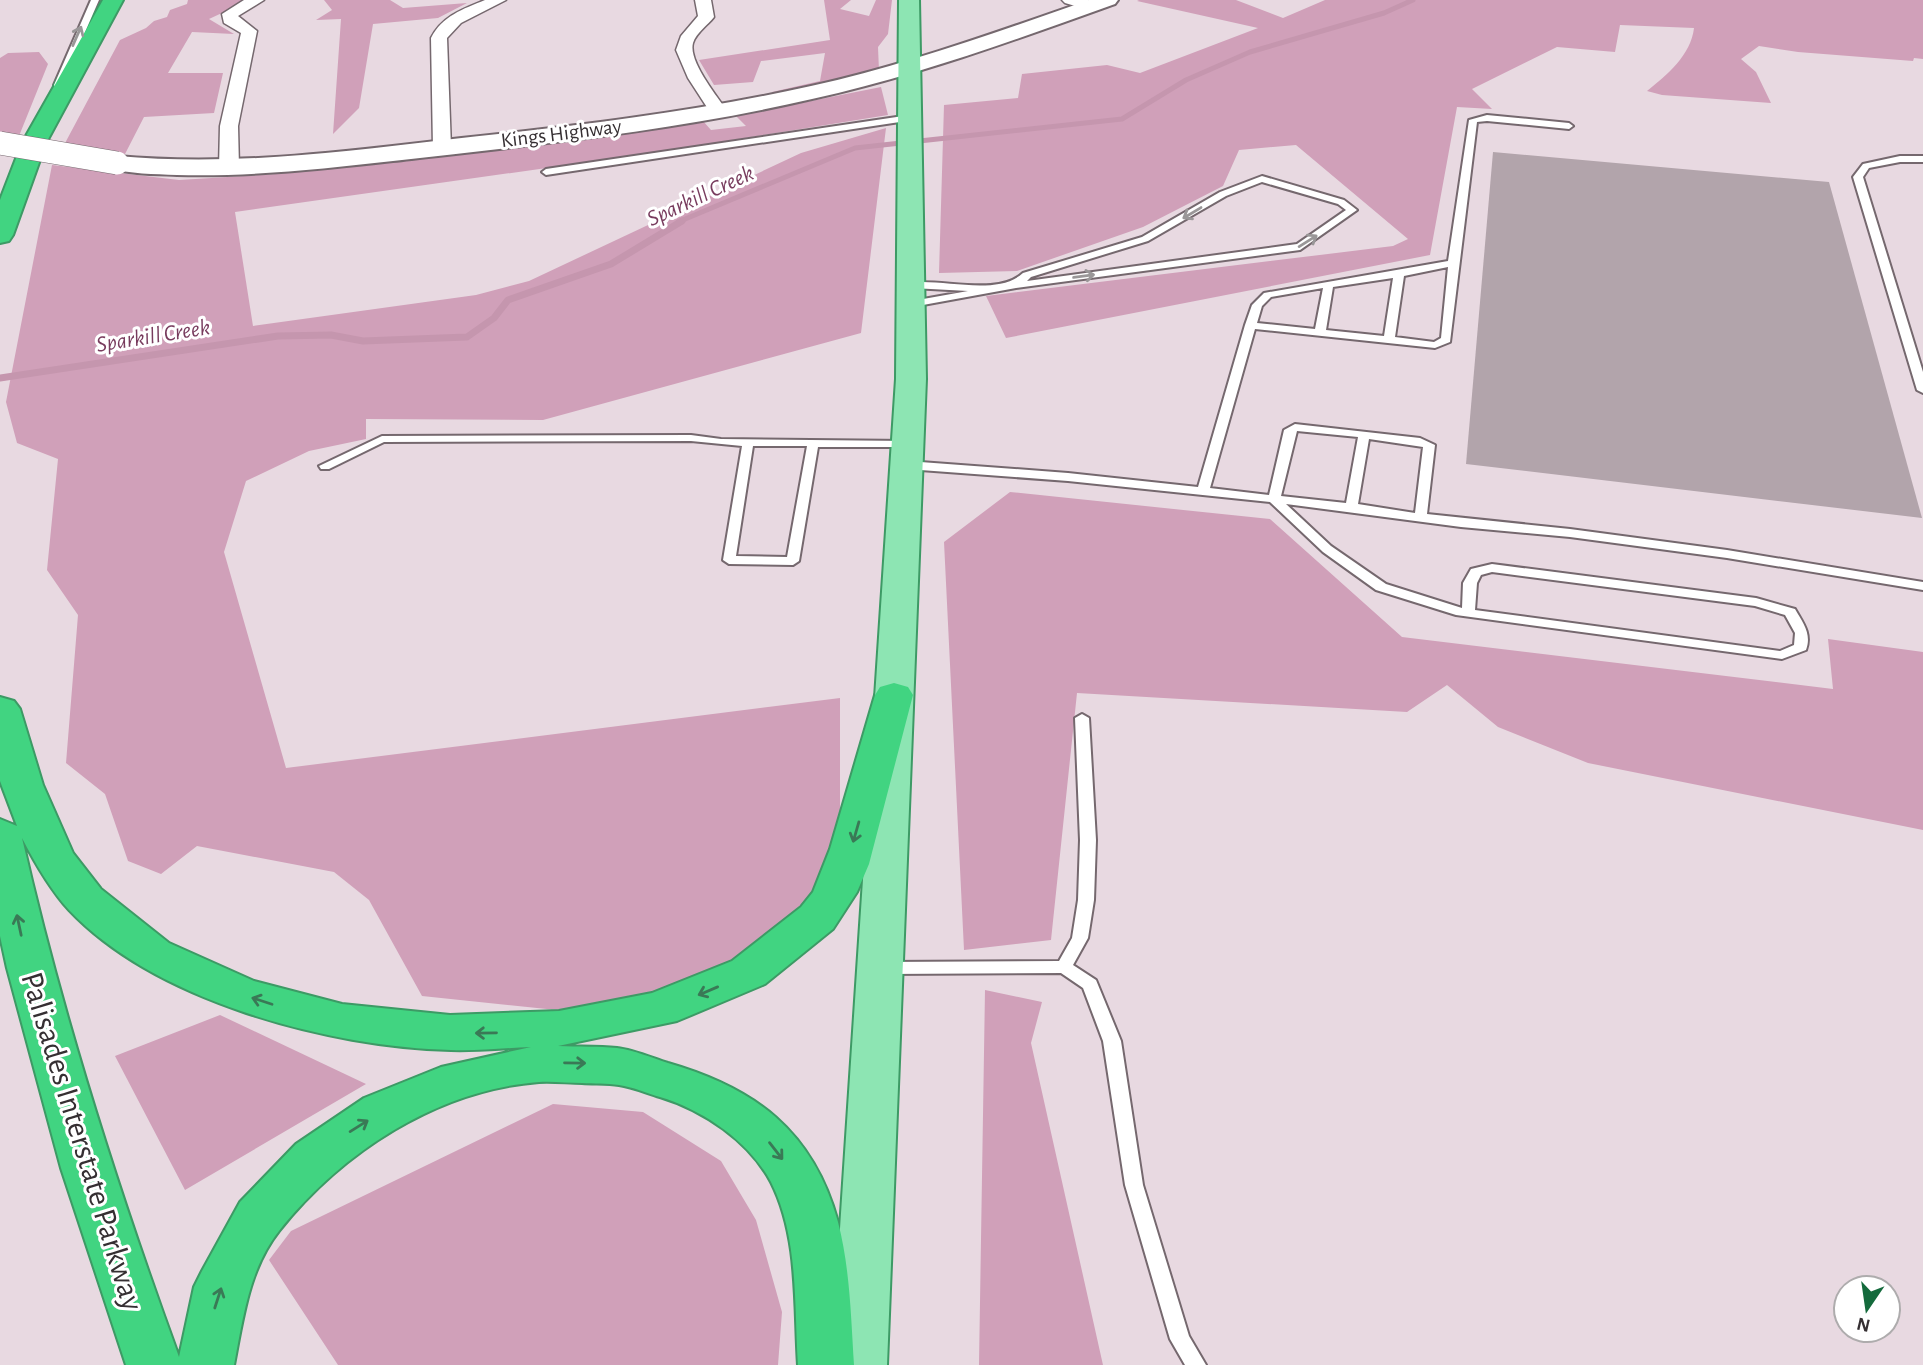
<svg xmlns="http://www.w3.org/2000/svg" width="1923" height="1365" viewBox="0 0 1923 1365" font-family="'Alegreya Sans',sans-serif">
	<style>
		.forest { fill: #d0a0b9 }
		.lines { fill: none; stroke-linecap: round; stroke-linejoin: round }
		.stream-far1 { stroke: #c596ae; stroke-width: 5 }
		.stream { stroke: #c596ae; stroke-width: 7 }
		.building { fill: #b2a4ab }
		.lane-casing { stroke: #75686e; stroke-width: 4 }
		.street-casing { stroke: #75686e; stroke-width: 3 }
		.secondary-casing { stroke: #75686e; stroke-width: 4 }
		.primary-casing { stroke: #3d9a65; stroke-width: 4 }
		.highway-casing { stroke: #3d9a65; stroke-width: 4 }
		.lane { fill: #fff; fill-rule: evenodd }
		.street { fill: #fff; fill-rule: evenodd }
		.secondary { fill: #fff; fill-rule: evenodd }
		.primary { fill: #8de5b3; fill-rule: evenodd }
		.highway { fill: #41d481; fill-rule: evenodd }
		.secondary-bridge-casing { stroke: #75686e; stroke-width: 24; stroke-linecap: butt }
		.secondary-bridge { stroke: #fff; stroke-width: 23 }
		.oneway { stroke: #9a9798 }
		.oneway2 { stroke: #3a7956 }
		.labels { text-anchor: middle; stroke-width: 6; stroke-linejoin: round; paint-order: stroke }
		.far-street-label { font-size: 21px; fill: #352f32; stroke: #fff }
		.far-water-label { font-size: 23px; font-style: italic; fill: #783c5e; stroke: #fff }
		.near-street-label { font-size: 32px; fill: #352f32; stroke: #fff }
	</style>
	<rect width="100%" height="100%" fill="#e8d9e1"/>
	<path class="forest" d="M 188,0 L 250,0 L 209,19 L 234,34 L 192,32 L 168,73 L 223,73 L 214,113 L 144,117 L 125,154 L 64,145 L 120,40 L 146,28 L 154,21 L 167,17 L 170,10 L 187,4 Z
		M 324,0 L 390,0 L 403,8 L 467,3 L 438,18 L 373,24 L 359,108 L 333,134 L 341,19 L 316,20 L 332,10 Z
		M 824,0 L 851,0 L 840,9 L 869,16 L 876,0 L 892,0 L 888,34 L 878,47 L 879,71 L 774,96 L 772,92 L 820,81 L 825,53 L 761,61 L 753,82 L 714,85 L 699,60 L 830,40 Z
		M 1139,0 L 1236,0 L 1283,18 L 1325,0 L 1923,0 L 1923,59 L 1914,58 L 1913,61 L 1798,52 L 1759,46 L 1741,59 L 1756,72 L 1771,103 L 1662,95 L 1647,91 C 1667,75 1691,55 1694,28 L 1620,25 L 1615,52 L 1557,47 L 1472,89 L 1492,109 L 1457,107 L 1430,255 L 1006,338 L 986,296 L 1393,246 L 1408,239 L 1296,145 L 1239,150 L 1223,186 L 1143,227 L 1017,271 L 939,273 L 944,105 L 1018,98 L 1022,74 L 1107,65 L 1140,73 L 1258,28 L 1137,1 Z
		M 39,52 L 48,64 L 19,136 L 0,133 L 0,58 L 8,53 Z
		M 881,87 L 888,115 L 645,154 L 235,212 L 253,326 L 476,295 L 529,281 L 801,153 L 886,128 L 861,333 L 543,420 L 366,419 L 366,439 L 309,451 L 246,481 L 224,552 L 286,768 L 840,698 L 840,811 L 833,865 L 802,911 L 729,968 L 658,998 L 566,1011 L 422,996 L 369,900 L 334,872 L 197,846 L 161,874 L 128,861 L 105,794 L 66,763 L 78,615 L 47,570 L 58,459 L 17,443 L 6,402 L 52,165 L 179,180 L 275,174 L 609,135 L 703,121 L 711,130 L 746,126 L 736,116 Z
		M 1010,492 L 1270,519 L 1402,637 L 1833,689 L 1828,639 L 1923,652 L 1923,830 L 1588,763 L 1498,727 L 1447,685 L 1407,712 L 1077,693 L 1051,940 L 964,950 L 944,542 Z
		M 985,990 L 1042,1002 L 1031,1043 L 1103,1365 L 979,1365 Z
		M 220,1015 L 366,1084 L 185,1190 L 115,1056 Z
		M 553,1104 L 643,1112 L 721,1161 L 756,1220 L 782,1312 L 778,1365 L 338,1365 L 269,1260 L 291,1231 Z"/>
	<g class="lines">
		<path class="stream-far1" d="M 678,222 L 855,148 L 1122,119 L 1186,80 L 1250,52 L 1384,13 L 1413,0"/>
		<path class="stream" d="M 0,378 L 278,336 L 331,335 L 363,341 L 467,337 L 494,318 L 508,300 L 611,264 L 682,221"/>
	</g>
	<path class="building" d="M 1493,152 L 1829,182 L 1922,518 L 1466,464 Z"/>
	<g class="lines">
		<defs>
			<path id="lane" d="M 91,0 L 99,0 L 62,85 L 55,87 L 54,85 Z
				M 910,115 L 913,116 L 913,120 L 546,175 L 542,172 L 546,169 Z
				M 1487,115 L 1569,123 L 1573,126 L 1569,129 L 1487,121 L 1477,122 L 1450,342 L 1435,348 L 1255,329 L 1210,488 L 1269,495 L 1284,430 L 1295,424 L 1420,438 L 1435,445 L 1427,514 L 1570,529 L 1727,550 L 1923,582 L 1923,590 L 1727,558 L 1570,537 L 1461,527 L 1286,504 L 1331,546 L 1386,584 L 1462,608 L 1463,583 L 1471,569 L 1492,564 L 1756,598 L 1795,609 C 1803,623 1812,634 1806,650 L 1782,659 L 1456,615 L 1376,590 L 1323,552 L 1270,502 L 1068,481 L 907,469 L 901,465 L 907,461 L 1068,473 L 1198,487 L 1245,325 L 1252,305 L 1264,293 L 1448,261 L 1469,120 ZM 1448,267 L 1441,338 L 1434,342 L 1395,337 L 1404,276 ZM 1393,278 L 1384,336 L 1326,330 L 1333,287 ZM 1323,288 L 1315,329 L 1257,323 L 1262,306 L 1271,297 ZM 1297,431 L 1358,437 L 1346,503 L 1281,496 ZM 1369,439 L 1423,447 L 1415,513 L 1358,504 ZM 1492,572 L 1755,606 L 1785,615 L 1795,633 L 1794,645 L 1780,651 L 1475,610 L 1477,583 L 1481,575 Z
				M 1900,156 L 1923,156 L 1923,162 L 1900,162 L 1869,168 L 1863,177 L 1923,372 L 1923,393 L 1917,390 L 1853,177 L 1863,164 Z
				M 1262,176 L 1344,200 L 1357,210 L 1300,250 L 1016,288 L 912,307 L 907,304 L 912,301 L 968,291 L 912,288 L 907,285 L 908,283 C 942,278 997,297 1023,273 L 1142,237 L 1220,192 ZM 1262,182 L 1338,204 L 1346,210 L 1297,244 L 1027,281 L 1031,277 L 1148,241 L 1226,196 Z
				M 691,435 L 721,439 L 908,441 L 914,444 L 908,447 L 818,447 L 799,561 L 793,565 L 729,564 L 723,560 L 742,446 L 691,441 L 384,442 L 329,469 L 321,469 L 319,466 L 382,436 ZM 753,446 L 807,446 L 787,557 L 736,556 Z
				M 1082,714 L 1089,718 L 1096,840 L 1094,900 L 1088,938 L 1073,965 L 1096,980 L 1121,1041 L 1143,1185 L 1189,1336 L 1206,1365 L 1185,1365 L 1170,1339 L 1125,1185 L 1103,1041 L 1083,988 L 1061,973 L 884,974 L 878,972 L 876,968 L 878,964 L 884,962 L 1059,961 L 1072,938 L 1078,900 L 1080,840 L 1075,718 Z"/>
			<path id="street" d="M 244,0 L 264,0 L 238,16 L 257,31 L 238,126 L 239,168 L 229,174 L 219,168 L 220,126 L 241,33 L 224,23 L 222,14 Z
				M 485,0 L 506,0 L 461,23 L 447,38 L 451,148 L 442,154 L 435,152 L 433,148 L 431,38 C 442,16 463,9 485,0 Z
				M 695,0 L 711,0 L 714,17 C 708,25 696,33 693,43 C 688,61 717,96 727,111 L 718,116 L 712,115 L 688,78 L 676,50 L 681,36 L 698,16 Z
				M 1062,0 L 1088,0 L 1100,6 L 1092,11 L 1065,3 Z"/>
			<path id="secondary" d="M 1089,0 L 1118,0 L 1115,4 C 1015,40 916,76 812,99 C 675,131 533,145 393,161 C 321,169 249,177 177,175 C 154,174 130,174 108,168 L 105,163 L 108,158 L 117,156 C 227,166 335,153 444,140 C 567,127 690,113 811,86 C 906,65 997,32 1089,0 Z"/>
			<path id="primary" d="M 899,0 L 919,0 L 926,379 L 887,1365 L 831,1365 L 896,379 Z"/>
			<path id="highway" d="M 103,0 L 123,0 L 46,143 L 13,235 L 9,241 L 0,243 L 0,200 L 22,143 Z
				M 894,683 L 908,687 L 913,695 L 869,864 L 857,892 L 833,929 L 765,984 L 677,1021 L 558,1046 C 578,1047 598,1046 617,1048 C 634,1050 652,1058 668,1063 C 755,1088 813,1131 838,1222 C 850,1268 851,1318 854,1365 L 798,1365 C 794,1306 799,1237 771,1182 C 749,1141 703,1110 660,1097 C 646,1093 633,1087 619,1085 C 607,1083 594,1084 582,1083 C 568,1083 553,1081 539,1082 C 437,1090 342,1152 279,1231 C 249,1269 243,1318 234,1365 L 126,1365 L 61,1168 L 7,968 L 0,936 L 0,819 L 17,826 L 0,781 L 0,697 L 14,701 L 20,709 L 43,785 L 73,853 L 101,889 L 169,943 L 254,981 L 342,1004 L 450,1015 L 559,1011 L 652,993 L 732,961 L 801,907 L 813,892 L 830,849 L 875,695 L 880,687 ZM 22,838 C 35,863 50,889 69,910 C 155,1001 329,1047 451,1050 C 477,1051 504,1048 531,1047 L 441,1067 L 364,1098 L 296,1144 L 240,1202 L 202,1271 L 194,1287 L 179,1357 C 117,1187 62,1015 22,838 Z"/>
		</defs>
		<use href="#lane" class="lane-casing"/>
		<use href="#street" class="street-casing"/>
		<use href="#secondary" class="secondary-casing"/>
		<use href="#primary" class="primary-casing"/>
		<use href="#highway" class="highway-casing"/>
		<use href="#lane" class="lane"/>
		<use href="#street" class="street"/>
		<use href="#secondary" class="secondary"/>
		<use href="#primary" class="primary"/>
		<use href="#highway" class="highway"/>
		<defs>
			<path id="secondary-bridge" d="M 0,143 L 117,163"/>
		</defs>
		<use href="#secondary-bridge" class="secondary-bridge-casing"/>
		<use href="#secondary-bridge" class="secondary-bridge"/>
	</g>
	<defs><path id="oneway-shaft" d="M-6 0H5M1.5-3L5.5 0L1.5 3" fill="none" stroke-width="1.6" stroke-linecap="round" stroke-linejoin="round" transform="scale(1.75)"/></defs>
	<g class="oneway">
		<use href="#oneway-shaft" transform="translate(77 36) rotate(-66)"/>
		<use href="#oneway-shaft" transform="translate(1192 213) rotate(149)"/>
		<use href="#oneway-shaft" transform="translate(1308 241) rotate(-32)"/>
		<use href="#oneway-shaft" transform="translate(1084 276) rotate(-8)"/>
	</g>
	<g class="oneway2">
		<use href="#oneway-shaft" transform="translate(856 832) rotate(106)"/>
		<use href="#oneway-shaft" transform="translate(19 925) rotate(-102)"/>
		<use href="#oneway-shaft" transform="translate(708 991) rotate(157)"/>
		<use href="#oneway-shaft" transform="translate(262 1001) rotate(-162)"/>
		<use href="#oneway-shaft" transform="translate(486 1033) rotate(179)"/>
		<use href="#oneway-shaft" transform="translate(575 1063) rotate(1)"/>
		<use href="#oneway-shaft" transform="translate(359 1126) rotate(-32)"/>
		<use href="#oneway-shaft" transform="translate(776 1151) rotate(52)"/>
		<use href="#oneway-shaft" transform="translate(218 1298) rotate(-72)"/>
	</g>
	<g class="labels">
		<g class="far-street-label">
			<text transform="translate(561 133) rotate(-7)" y="7">Kings Highway</text>
		</g>
		<g class="far-water-label">
			<text transform="translate(700 195) rotate(-25)" y="8">Sparkill Creek</text>
			<text transform="translate(153 335) rotate(-9)" y="8">Sparkill Creek</text>
		</g>
		<g class="near-street-label">
			<text transform="translate(83 1141) rotate(73)" y="11">Palisades Interstate Parkway</text>
		</g>
	</g>
	<g transform="translate(1867 1309) rotate(193)"><circle r="33" fill="#ffffff" stroke="#aeacad" stroke-width="2"/>
	<path d="M0-5L12 26L0 18L-12 26Z" fill="#146a3c"/>
	<text y="-10" font-size="19" font-weight="bold" text-anchor="middle" fill="#352f32">N</text>
	</g>
</svg>
